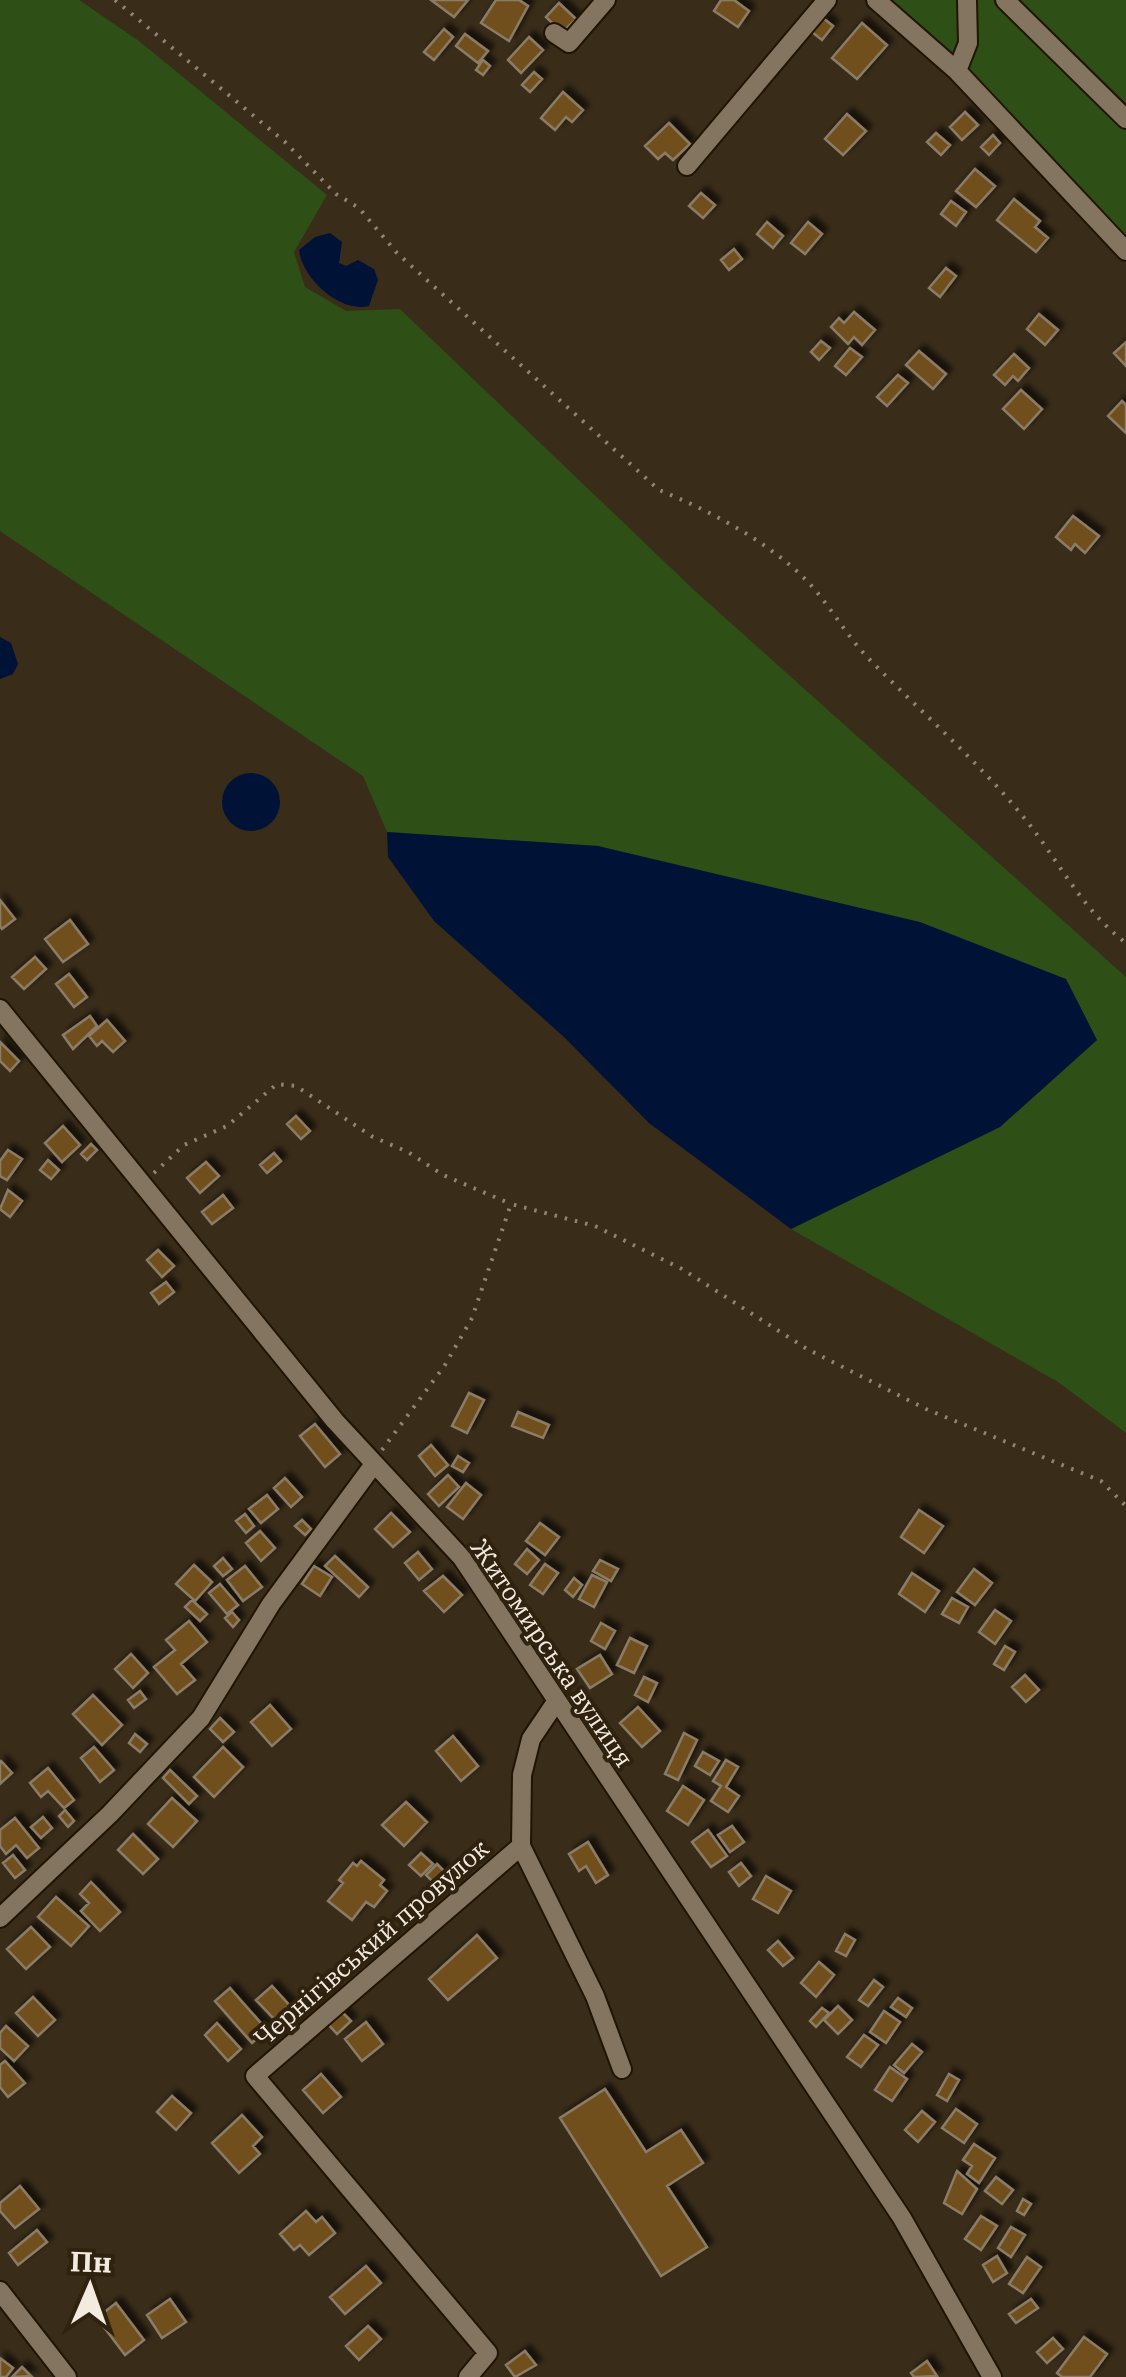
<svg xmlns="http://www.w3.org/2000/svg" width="1126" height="2377" viewBox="0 0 1126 2377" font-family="'IBM Plex Serif',serif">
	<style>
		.green { fill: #2e5016 }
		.water { fill: #001337 }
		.building { fill: #6f501f; stroke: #8b7c67; stroke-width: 2.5; filter: url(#shadow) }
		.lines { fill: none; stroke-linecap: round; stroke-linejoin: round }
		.minor-casing { stroke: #201403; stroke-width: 22 }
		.path { stroke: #908575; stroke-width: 4; stroke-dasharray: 2.5 8; stroke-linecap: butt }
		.minor { stroke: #847560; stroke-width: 18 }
		.labels { text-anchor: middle; stroke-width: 8; stroke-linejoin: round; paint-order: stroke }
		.street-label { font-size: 25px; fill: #f3ebdf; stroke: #2f220f }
	</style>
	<defs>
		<filter id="shadow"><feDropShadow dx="5.5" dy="-5.5" stdDeviation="2.5" flood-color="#0009"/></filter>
	</defs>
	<rect width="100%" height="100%" fill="#392c19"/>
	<path class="green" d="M 0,0 L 79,0 L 139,41 L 327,195 L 294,252 L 305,287 L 346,311 L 400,309 L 695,591 L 1126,977 L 1126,1433 L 1058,1382 L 791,1229 L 1000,1127 L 1097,1040 L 1066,979 L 598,846 L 387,832 L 363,776 L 0,531 Z
		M 891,0 L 1126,0 L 1126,238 L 981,84 Z"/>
	<path class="water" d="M 330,233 L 342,242 L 339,263 L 346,266 L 358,260 L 374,269 L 378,280 L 369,306 C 339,313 302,278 299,250 L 315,237 Z
		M 0,637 L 11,643 L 18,664 L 13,674 L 0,679 Z
		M222 802a29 29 0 1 1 58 0a29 29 0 1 1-58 0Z
		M 387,832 L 598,846 L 920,922 L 1066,979 L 1097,1040 L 1000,1127 L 791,1229 L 649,1123 L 564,1037 L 434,921 L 388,857 Z"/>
	<path class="building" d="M 431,0 L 468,0 L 454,17 Z
		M 496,0 L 519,0 L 528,6 L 509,41 L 481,23 Z
		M 721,0 L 734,0 L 749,11 L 738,27 L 714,11 Z
		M 559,3 L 576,19 L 562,33 L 546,17 Z
		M 823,18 L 833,26 L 822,40 L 812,32 Z
		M 862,23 L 887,45 L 857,79 L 832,58 Z
		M 444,29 L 453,37 L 434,60 L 424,52 Z
		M 465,34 L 488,51 L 478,63 L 456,46 Z
		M 529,37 L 543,50 L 521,73 L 508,60 Z
		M 483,60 L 490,66 L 483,75 L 476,70 Z
		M 534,72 L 542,79 L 530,92 L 522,85 Z
		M 563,92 L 583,110 L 572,122 L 566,117 L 555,130 L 541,118 Z
		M 965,112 L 978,125 L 962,140 L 950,127 Z
		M 847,114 L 866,131 L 843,155 L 825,139 Z
		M 669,123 L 690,144 L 673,160 L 665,153 L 658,159 L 645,146 Z
		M 936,133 L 950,145 L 941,155 L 927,142 Z
		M 993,135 L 1000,143 L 989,155 L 981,147 Z
		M 975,169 L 995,186 L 976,207 L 956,191 Z
		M 701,193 L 715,205 L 703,218 L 689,206 Z
		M 1014,199 L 1040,221 L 1035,227 L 1048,238 L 1036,252 L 997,220 Z
		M 951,201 L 966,212 L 956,226 L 941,214 Z
		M 767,222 L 783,236 L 773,248 L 757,234 Z
		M 808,222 L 822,234 L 805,254 L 791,243 Z
		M 734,249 L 742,259 L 729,270 L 721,260 Z
		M 946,268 L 956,276 L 940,297 L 929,288 Z
		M 854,312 L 875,330 L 862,345 L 854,337 L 848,344 L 831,327 L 839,318 L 844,323 Z
		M 1039,314 L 1058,330 L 1045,345 L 1027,329 Z
		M 821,341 L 830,348 L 819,360 L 811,352 Z
		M 1126,342 L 1126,366 L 1114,353 Z
		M 850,348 L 862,357 L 846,375 L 835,366 Z
		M 919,351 L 946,374 L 933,389 L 906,365 Z
		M 1014,354 L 1029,368 L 1018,381 L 1013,376 L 1005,385 L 994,375 Z
		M 898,375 L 908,383 L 887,406 L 877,397 Z
		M 1021,390 L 1042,409 L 1024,429 L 1003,409 Z
		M 1122,401 L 1126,405 L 1126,433 L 1108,416 Z
		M 1073,516 L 1099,536 L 1085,553 L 1075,544 L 1071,550 L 1056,537 Z
		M 0,900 L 15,919 L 2,929 L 0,926 Z
		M 70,920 L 88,944 L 63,962 L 45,939 Z
		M 35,957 L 46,969 L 24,989 L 12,977 Z
		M 69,974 L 87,997 L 74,1007 L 56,984 Z
		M 90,1016 L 97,1026 L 73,1049 L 63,1035 Z
		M 107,1020 L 125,1041 L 113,1052 L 102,1041 L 97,1046 L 89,1036 Z
		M 0,1042 L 19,1061 L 10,1071 L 0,1061 Z
		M 296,1116 L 310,1131 L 301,1139 L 287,1124 Z
		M 63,1126 L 80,1145 L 62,1162 L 45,1143 Z
		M 91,1144 L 97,1150 L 87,1160 L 81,1154 Z
		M 8,1150 L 22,1159 L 7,1180 L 0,1176 L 0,1161 Z
		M 274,1153 L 281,1161 L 267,1173 L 260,1165 Z
		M 48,1160 L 59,1170 L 51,1179 L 40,1170 Z
		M 206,1162 L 219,1176 L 200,1193 L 187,1178 Z
		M 8,1190 L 22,1201 L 10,1217 L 0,1209 Z
		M 223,1195 L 233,1208 L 212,1224 L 202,1212 Z
		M 158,1250 L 174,1266 L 162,1277 L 147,1260 Z
		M 166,1282 L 174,1292 L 159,1304 L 151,1293 Z
		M 469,1393 L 484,1400 L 467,1433 L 452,1426 Z
		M 518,1412 L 549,1425 L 543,1438 L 512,1426 Z
		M 315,1424 L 340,1454 L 325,1467 L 300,1436 Z
		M 431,1445 L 448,1465 L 435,1476 L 419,1456 Z
		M 458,1456 L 469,1463 L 463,1472 L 452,1466 Z
		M 448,1475 L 459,1487 L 439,1506 L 428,1494 Z
		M 285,1478 L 302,1497 L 291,1507 L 274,1488 Z
		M 466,1483 L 481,1495 L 463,1519 L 447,1507 Z
		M 267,1495 L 278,1509 L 261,1523 L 249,1509 Z
		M 919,1510 L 943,1526 L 924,1553 L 901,1537 Z
		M 391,1513 L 410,1532 L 393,1547 L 375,1529 Z
		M 245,1514 L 254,1526 L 246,1533 L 236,1521 Z
		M 302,1520 L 311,1529 L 305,1535 L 295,1526 Z
		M 540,1523 L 559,1537 L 545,1555 L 526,1541 Z
		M 260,1531 L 275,1548 L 261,1561 L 246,1543 Z
		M 527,1549 L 539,1560 L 527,1574 L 515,1564 Z
		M 418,1552 L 432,1569 L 419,1580 L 405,1563 Z
		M 335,1556 L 368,1587 L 359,1597 L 325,1566 Z
		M 223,1558 L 232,1569 L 223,1576 L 214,1566 Z
		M 600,1560 L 618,1569 L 611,1581 L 593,1571 Z
		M 545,1564 L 558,1573 L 543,1594 L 530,1585 Z
		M 194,1565 L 212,1582 L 195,1601 L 176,1584 Z
		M 245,1566 L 262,1587 L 243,1601 L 227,1580 Z
		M 314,1566 L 332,1577 L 320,1596 L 302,1584 Z
		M 974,1569 L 992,1583 L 975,1605 L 957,1592 Z
		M 912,1573 L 939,1591 L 925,1612 L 899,1594 Z
		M 592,1575 L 607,1582 L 594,1607 L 579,1599 Z
		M 443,1576 L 462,1595 L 444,1612 L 424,1591 Z
		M 574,1578 L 582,1585 L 573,1597 L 565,1590 Z
		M 220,1584 L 238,1605 L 227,1614 L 209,1593 Z
		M 952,1598 L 968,1607 L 959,1623 L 942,1614 Z
		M 192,1600 L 207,1614 L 200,1621 L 185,1607 Z
		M 995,1610 L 1011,1621 L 995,1644 L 979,1632 Z
		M 232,1612 L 239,1620 L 233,1627 L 225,1618 Z
		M 189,1621 L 207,1642 L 181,1664 L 195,1680 L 177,1694 L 154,1667 L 175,1650 L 166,1640 Z
		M 601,1623 L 615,1631 L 605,1649 L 591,1641 Z
		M 630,1638 L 647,1646 L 634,1673 L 617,1665 Z
		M 1005,1646 L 1015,1652 L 1004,1670 L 994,1664 Z
		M 131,1654 L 148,1673 L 133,1688 L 115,1669 Z
		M 600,1655 L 612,1674 L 590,1688 L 577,1669 Z
		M 1025,1675 L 1039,1690 L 1026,1702 L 1012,1687 Z
		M 644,1677 L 657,1683 L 648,1702 L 635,1695 Z
		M 140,1691 L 146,1699 L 134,1708 L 128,1700 Z
		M 93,1695 L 122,1725 L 102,1745 L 73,1714 Z
		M 270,1705 L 291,1729 L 272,1746 L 251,1722 Z
		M 638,1707 L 660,1731 L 642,1747 L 620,1723 Z
		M 220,1718 L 234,1732 L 223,1742 L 210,1729 Z
		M 684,1733 L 697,1740 L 678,1780 L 665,1774 Z
		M 135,1734 L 147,1744 L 140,1752 L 129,1743 Z
		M 453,1736 L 478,1766 L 461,1781 L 436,1751 Z
		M 94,1747 L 114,1770 L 100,1782 L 81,1758 Z
		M 223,1747 L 243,1767 L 214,1797 L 194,1777 Z
		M 703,1752 L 719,1761 L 710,1775 L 695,1766 Z
		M 726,1760 L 738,1767 L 726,1787 L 739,1796 L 728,1812 L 711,1801 L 721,1786 L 713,1781 Z
		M 1,1761 L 12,1773 L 0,1784 L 0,1762 Z
		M 48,1768 L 74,1800 L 64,1808 L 48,1791 L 41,1797 L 30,1783 Z
		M 170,1770 L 197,1796 L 189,1804 L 163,1778 Z
		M 683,1786 L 704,1800 L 688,1825 L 667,1811 Z
		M 172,1798 L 197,1821 L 173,1847 L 148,1824 Z
		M 406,1802 L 427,1822 L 404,1846 L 382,1825 Z
		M 65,1810 L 74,1821 L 68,1827 L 59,1816 Z
		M 43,1817 L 52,1828 L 41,1838 L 31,1827 Z
		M 15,1818 L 39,1848 L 27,1858 L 16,1845 L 6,1854 L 0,1846 L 0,1830 Z
		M 732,1826 L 744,1842 L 730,1852 L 718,1835 Z
		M 708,1830 L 727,1856 L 711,1867 L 692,1842 Z
		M 133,1834 L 158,1859 L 143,1874 L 118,1850 Z
		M 588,1842 L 608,1875 L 596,1883 L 586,1866 L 579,1871 L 569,1854 Z
		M 421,1853 L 433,1864 L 421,1876 L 409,1865 Z
		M 13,1855 L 25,1870 L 15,1878 L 3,1863 Z
		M 361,1861 L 384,1880 L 380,1885 L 387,1891 L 374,1907 L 366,1902 L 352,1920 L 328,1901 L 343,1883 L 339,1880 L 353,1863 L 357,1866 Z
		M 741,1863 L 751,1876 L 739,1886 L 729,1872 Z
		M 437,1864 L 448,1875 L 437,1886 L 426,1875 Z
		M 766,1876 L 791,1891 L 778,1913 L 753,1899 Z
		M 91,1882 L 120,1912 L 100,1931 L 81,1911 L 89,1903 L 80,1894 Z
		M 56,1897 L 89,1926 L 71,1946 L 38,1917 Z
		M 31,1927 L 50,1947 L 26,1969 L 7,1949 Z
		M 845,1934 L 855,1940 L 846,1956 L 836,1951 Z
		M 477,1935 L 497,1958 L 448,2000 L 429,1979 Z
		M 778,1941 L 793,1958 L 783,1966 L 768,1950 Z
		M 819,1962 L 834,1975 L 816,1997 L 801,1983 Z
		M 874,1980 L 883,1987 L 868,2006 L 859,2000 Z
		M 272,1986 L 291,2007 L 276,2021 L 256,2000 Z
		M 230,1988 L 267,2030 L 252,2043 L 215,2001 Z
		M 33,1997 L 55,2020 L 38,2036 L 16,2013 Z
		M 898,1998 L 912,2008 L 906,2017 L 891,2007 Z
		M 838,2006 L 852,2020 L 838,2034 L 824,2020 Z
		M 822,2008 L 829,2013 L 816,2027 L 810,2021 Z
		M 341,2011 L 351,2021 L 337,2034 L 327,2023 Z
		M 884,2011 L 900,2022 L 886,2043 L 870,2032 Z
		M 366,2022 L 383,2044 L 362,2061 L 345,2039 Z
		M 217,2023 L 241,2049 L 228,2061 L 205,2035 Z
		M 6,2026 L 28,2046 L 14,2061 L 0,2048 L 0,2033 Z
		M 864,2035 L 878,2045 L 861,2067 L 847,2057 Z
		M 912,2044 L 922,2052 L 904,2073 L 894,2065 Z
		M 5,2061 L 25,2083 L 8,2097 L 0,2087 L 0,2065 Z
		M 890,2067 L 907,2079 L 892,2101 L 875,2090 Z
		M 321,2074 L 341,2097 L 323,2113 L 303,2090 Z
		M 949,2074 L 959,2080 L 947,2101 L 937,2095 Z
		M 605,2089 L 646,2152 L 681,2130 L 703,2163 L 667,2186 L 707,2247 L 661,2276 L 560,2118 Z
		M 172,2096 L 191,2113 L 176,2130 L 157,2112 Z
		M 956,2109 L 977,2124 L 964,2143 L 942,2128 Z
		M 922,2111 L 935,2122 L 918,2142 L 905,2130 Z
		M 242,2115 L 262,2137 L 253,2146 L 260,2154 L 239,2173 L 212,2143 Z
		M 974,2144 L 995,2158 L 979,2183 L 967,2174 L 972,2166 L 963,2160 Z
		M 957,2171 L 977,2189 L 962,2214 L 944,2203 Z
		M 996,2177 L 1013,2190 L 1002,2204 L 985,2191 Z
		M 20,2186 L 39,2209 L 15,2228 L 0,2211 L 0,2203 Z
		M 1023,2199 L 1031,2204 L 1024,2215 L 1017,2211 Z
		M 306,2211 L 316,2222 L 322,2217 L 335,2233 L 309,2255 L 300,2245 L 294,2250 L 280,2234 Z
		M 981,2216 L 997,2226 L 981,2250 L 965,2239 Z
		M 1011,2227 L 1025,2235 L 1011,2257 L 998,2248 Z
		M 37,2230 L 47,2242 L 18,2265 L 9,2253 Z
		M 997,2256 L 1007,2273 L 993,2282 L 983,2265 Z
		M 1027,2257 L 1041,2267 L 1023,2293 L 1009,2284 Z
		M 366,2266 L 381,2283 L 345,2314 L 330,2297 Z
		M 170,2299 L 186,2322 L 162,2338 L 147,2315 Z
		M 1031,2299 L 1038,2308 L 1016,2323 L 1009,2314 Z
		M 116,2303 L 144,2340 L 125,2355 L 97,2318 Z
		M 368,2326 L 381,2339 L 359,2360 L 346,2346 Z
		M 1084,2337 L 1107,2354 L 1090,2377 L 1062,2377 L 1057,2373 Z
		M 1053,2338 L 1063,2349 L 1047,2363 L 1037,2352 Z
		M 525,2351 L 536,2365 L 515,2377 L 506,2365 Z
		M 0,2358 L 13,2368 L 6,2377 L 0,2377 Z
		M 927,2361 L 937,2376 L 914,2377 L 911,2373 Z
		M 22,2367 L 31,2376 L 12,2377 Z"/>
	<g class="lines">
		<defs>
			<path id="minor" d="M 876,0 L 957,71 L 1126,251
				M 1005,0 L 1126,119
				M 554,33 L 569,43 L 606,0
				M 957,71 L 968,43 L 967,0
				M 687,166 L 827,0
				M 0,1009 L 335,1421 L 462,1558 L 902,2218 L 992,2377
				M 556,1702 L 531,1739 L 522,1775 L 521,1846 L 595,1996 L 622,2069
				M 0,1918 L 110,1814 L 201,1718 L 271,1604 L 374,1464
				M 0,2291 L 67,2377
				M 468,2377 L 488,2353 L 255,2076 L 521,1846"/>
		</defs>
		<use href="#minor" class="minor-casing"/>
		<path class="path" d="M 115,0 L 285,142 L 336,194 L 359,208 L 397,253 L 659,490 C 708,510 764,539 803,577 C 828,601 845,635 870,660 C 922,713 978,761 1025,819 C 1059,861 1082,910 1126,943
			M 154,1173 L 184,1145 L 227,1126 L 277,1084 L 296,1086 L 373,1137 L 408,1152 L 443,1175 L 511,1204
			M 382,1450 L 445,1365 L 472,1318 L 511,1204 L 595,1226 L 682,1269 L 807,1349 L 926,1409 L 1101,1481 L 1126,1506"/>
		<use href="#minor" class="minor"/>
	</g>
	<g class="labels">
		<g class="street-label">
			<text transform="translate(552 1653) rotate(56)" y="9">Житомирська вулиця</text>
			<text transform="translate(371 1943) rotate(-41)" y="9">Чернігівський провулок</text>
		</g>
	</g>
	<g transform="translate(90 2287) rotate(2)" stroke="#2f220f" stroke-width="8" paint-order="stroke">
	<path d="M0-8L18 38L0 25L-18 38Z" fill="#f3ebdf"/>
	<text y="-15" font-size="28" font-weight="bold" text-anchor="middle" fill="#f3ebdf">Пн</text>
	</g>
</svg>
